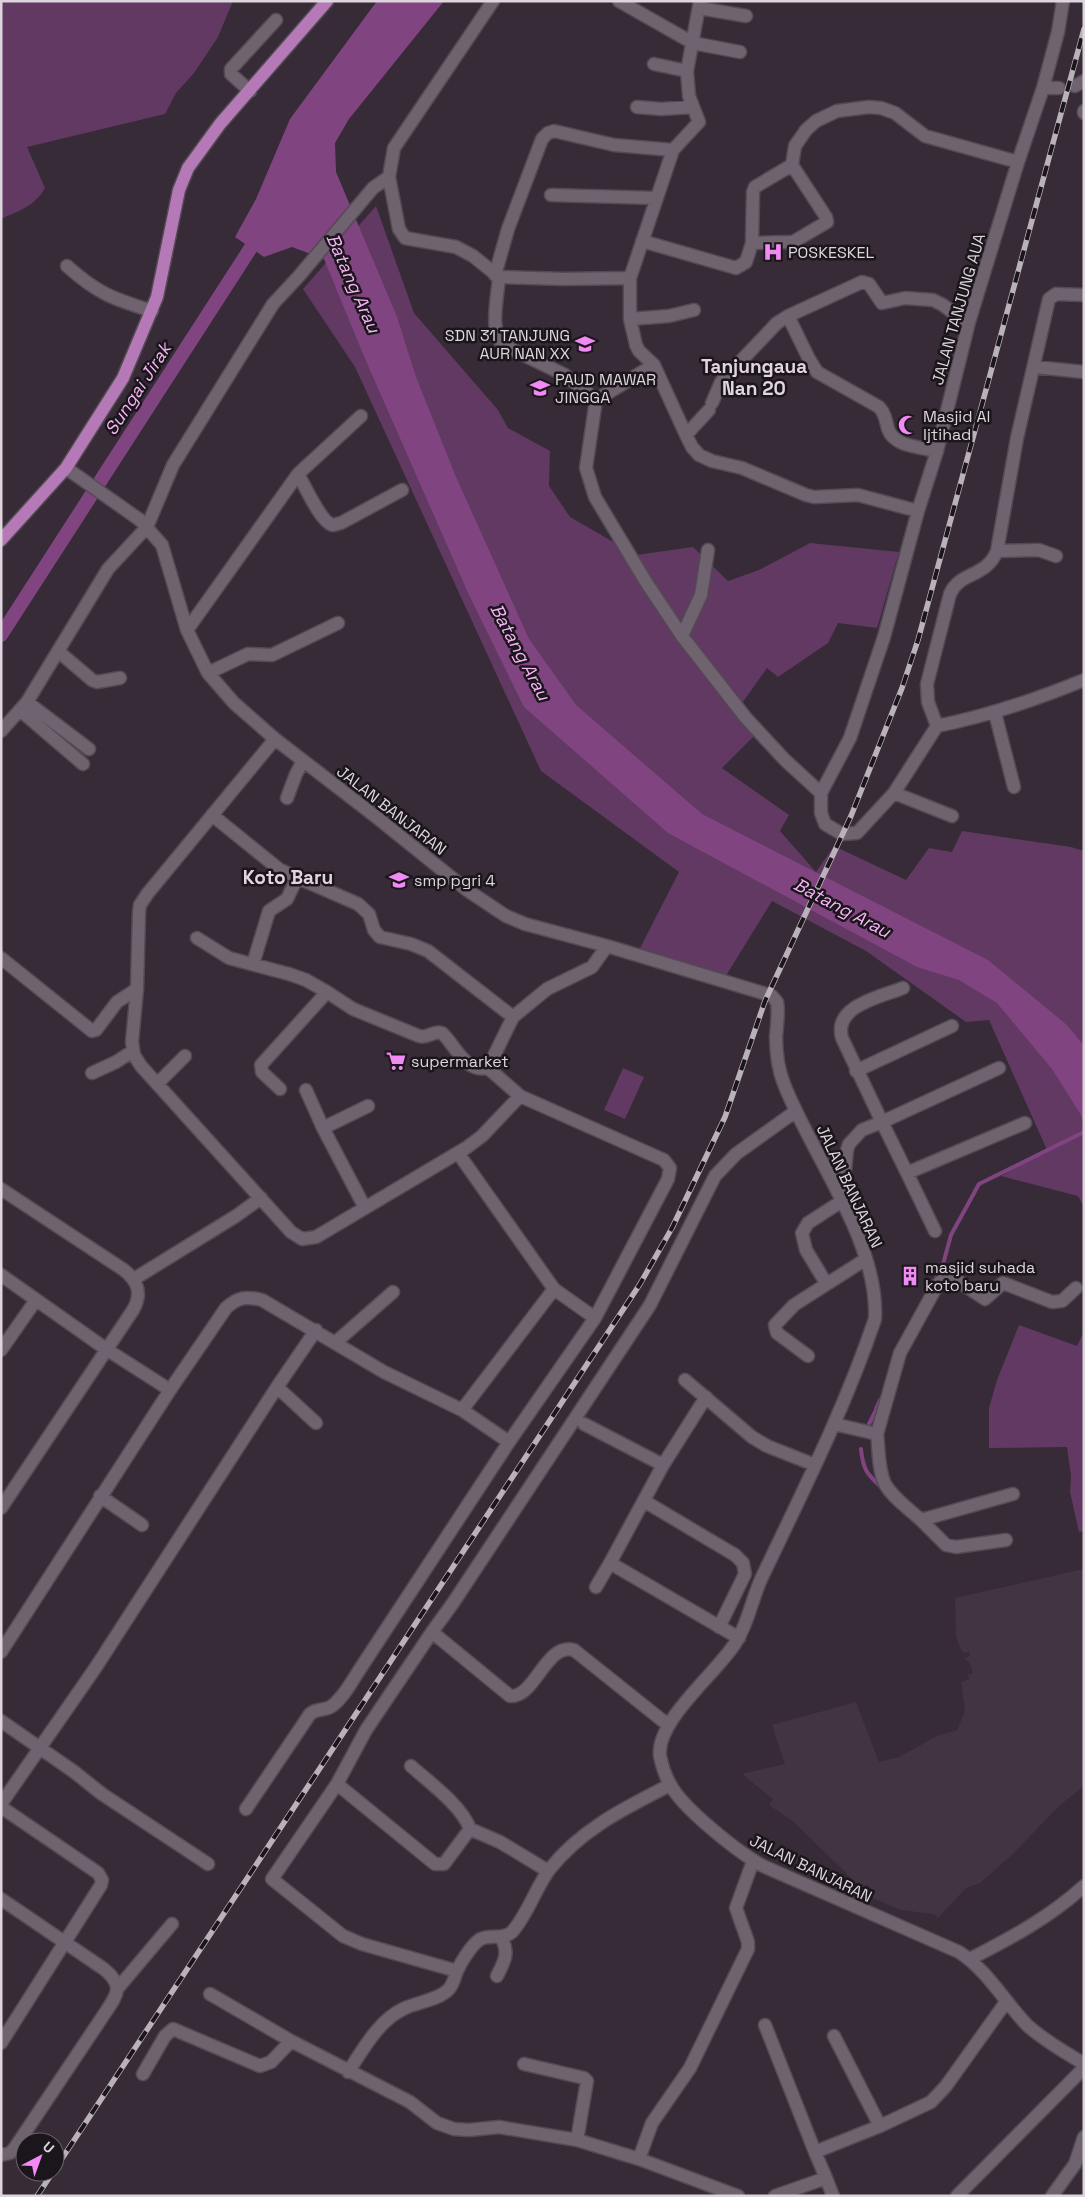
<svg xmlns="http://www.w3.org/2000/svg" width="1085" height="2197" viewBox="0 0 1085 2197" font-family="'Space Grotesk',sans-serif">
	<style>
		.built { fill: #433444 }
		.green { fill: #613962 }
		.water { fill: #804581 }
		.lines { fill: none; stroke-linecap: round; stroke-linejoin: round }
		.stream { stroke: #804581; stroke-width: 4 }
		.canal { stroke: #804581; stroke-width: 14 }
		.minor-casing { stroke: #534a53; stroke-width: 15 }
		.major-casing { stroke: #534a53; stroke-width: 15 }
		.minor { stroke: #706370; stroke-width: 12 }
		.major { stroke: #b579b7; stroke-width: 12 }
		.rail-casing { stroke: #bab2ba; stroke-width: 5.5 }
		.rail { stroke: #1b161b; stroke-width: 4; stroke-dasharray: 11; stroke-linecap: butt }
		.labels { text-anchor: middle; stroke-width: 5; stroke-linejoin: round; paint-order: stroke }
		.poi-label { font-size: 16px; fill: #ddd6dd; stroke: #1b161b; text-anchor: start }
		.street-label { font-size: 16px; fill: #ddd6dd; stroke: #1b161b }
		.water-label { font-size: 18px; font-style: italic; fill: #f6b4f7; stroke: #1b161b }
		.quarter-label { font-size: 19px; font-weight: bold; fill: #e2d4e2; stroke: #1b161b }
	</style>
	<rect width="100%" height="100%" fill="#362b36"/>
	<path class="built" d="M 1084,1569 L 1084,1786 L 1059,1806 L 1012,1855 L 980,1883 L 966,1888 L 938,1918 L 934,1914 L 900,1910 L 873,1898 L 871,1888 L 867,1885 L 863,1888 L 852,1879 L 794,1822 L 769,1805 L 773,1799 L 742,1774 L 785,1764 L 772,1725 L 856,1702 L 879,1762 L 899,1757 L 937,1736 L 957,1730 L 965,1711 L 961,1682 L 970,1679 L 968,1675 L 973,1673 L 969,1662 L 965,1659 L 970,1655 L 969,1652 L 964,1653 L 961,1650 L 956,1637 L 955,1598 Z"/>
	<path class="green" d="M 1,1 L 233,1 L 218,37 L 194,73 L 176,93 L 165,114 L 27,147 L 45,188 C 34,207 20,210 1,219 Z
		M 376,206 L 414,313 L 498,410 L 508,428 L 550,451 L 549,486 L 570,517 L 636,555 L 693,547 L 728,581 L 759,570 L 810,543 L 899,552 L 877,628 L 838,623 L 828,643 L 778,677 L 767,668 L 740,706 L 759,731 L 722,768 L 789,815 L 780,831 L 816,872 L 834,846 L 906,880 L 929,848 L 952,852 L 962,831 L 1071,847 L 1084,851 L 1084,1207 L 1078,1196 L 1001,1176 L 1047,1150 L 989,1020 L 966,1022 L 866,951 L 772,901 L 724,979 L 637,954 L 679,872 L 541,771 L 355,367 L 303,289 Z
		M 623,1068 L 644,1077 L 625,1119 L 604,1110 Z
		M 1019,1325 L 1077,1346 L 1084,1331 L 1084,1531 L 1079,1532 L 1070,1492 L 1071,1476 L 1067,1447 L 989,1448 L 989,1408 L 997,1380 Z"/>
	<path class="water" d="M 377,1 L 444,1 L 349,119 L 335,143 L 336,172 L 397,317 L 416,377 L 456,477 L 529,639 L 576,705 L 702,814 L 988,960 L 1067,1025 L 1084,1046 L 1084,1126 L 1081,1115 L 1052,1069 L 997,1003 L 959,980 L 917,967 L 668,833 L 524,707 L 469,595 L 366,361 L 324,259 L 292,247 L 264,257 L 235,237 L 256,199 L 290,119 Z"/>
	<g class="lines">
		<path class="stream" d="M 936,1278 L 942,1268 L 951,1235 L 979,1184 L 1084,1132
			M 876,1409 L 880,1400
			M 868,1426 L 875,1412
			M 861,1449 C 863,1470 867,1474 882,1488"/>
		<path class="canal" d="M 1,635 L 261,232"/>
		<defs>
			<path id="minor" d="M 493,1 L 394,148 L 389,177 L 399,229 L 405,238 L 456,247 L 473,256 L 499,277 L 563,279 L 630,278
				M 619,1 L 693,43 L 740,52
				M 700,1 L 687,71 L 689,96 L 699,122 L 673,150 L 630,278 L 630,319 L 636,345 L 639,351 L 654,365 L 686,435 L 692,447 L 699,455 L 712,461 L 742,468 L 806,495 L 814,497 L 858,495 L 918,511
				M 699,8 L 746,16
				M 654,64 L 687,71
				M 1075,86 L 1084,81
				M 1043,88 L 1059,88
				M 250,91 L 231,74 L 231,69 L 276,20
				M 637,107 L 661,109 L 693,107
				M 1084,111 L 1084,113
				M 792,165 L 755,187 L 753,192 L 752,243 L 793,242 L 827,222 L 826,217 L 792,165 L 795,146 L 806,130 L 816,121 L 837,111 L 869,107 L 881,108 L 895,113 L 925,136 L 1018,162
				M 551,195 L 656,198
				M 642,241 L 736,268 L 746,262 L 752,243
				M 67,266 C 98,294 114,299 152,311
				M 495,275 L 508,229 L 542,139 L 548,133 L 554,131 L 614,145 L 673,150
				M 499,277 C 498,295 488,335 505,346 L 565,375 L 596,400 L 586,468 L 595,497 L 646,582 L 682,636 L 746,718 L 785,760 L 821,793 L 821,813 L 825,824 L 842,834 L 857,833 L 894,793 L 937,726 C 988,716 1035,700 1084,680
				M 788,316 L 809,359 L 817,372 L 879,407 C 885,413 886,421 888,429 C 894,447 921,447 937,451
				M 630,319 L 669,316 L 694,310
				M 1035,367 L 1084,372
				M 596,400 L 654,365
				M 712,403 L 721,382 L 777,323 L 788,316 L 862,282 L 869,284 L 882,303 L 905,298 L 933,300 L 943,305 L 960,318 L 969,322
				M 686,435 L 709,410
				M 66,468 L 140,520 L 162,545 L 187,630 L 208,673 L 234,703 L 275,739 L 375,816 L 467,890 L 506,916 L 525,924 L 607,946 L 763,993 L 772,996 L 777,1002 C 779,1012 777,1025 776,1036 C 776,1052 778,1069 784,1084 C 812,1156 879,1241 875,1319 C 845,1408 803,1491 763,1575 C 752,1597 749,1622 736,1642 C 717,1673 656,1720 660,1756 C 662,1765 665,1776 670,1784 C 682,1808 739,1853 763,1866 L 959,1952 C 987,1970 1004,2001 1027,2025 C 1043,2040 1065,2052 1084,2064
				M 298,474 C 304,484 321,523 333,525 C 336,525 338,523 341,523 L 402,490
				M 1056,556 L 1039,550 L 997,551 L 1017,438 L 1049,299 L 1056,294 L 1084,295
				M 187,630 L 298,474 L 361,416
				M 682,636 L 701,595 L 708,550
				M 59,652 L 92,680 L 97,682 L 120,678
				M 208,673 L 248,654 L 272,655 L 338,623
				M 27,702 L 89,749
				M 21,711 L 83,764
				M 995,713 L 1014,787
				M 937,726 L 928,702 L 927,684 L 950,594 C 960,571 986,578 997,551
				M 1,731 L 27,702 L 108,569 L 147,527 L 173,465 L 273,304 L 299,276 L 373,188 L 389,177
				M 275,739 L 148,893 L 140,905 L 139,912 L 137,989 L 132,1042 L 134,1055 L 141,1066 L 291,1232 L 302,1239 L 316,1237 L 466,1148 L 482,1136 L 520,1096
				M 821,793 L 850,738 L 884,637 L 918,511 L 937,451 L 969,322 L 1018,162 L 1043,88 L 1058,32 L 1063,1
				M 894,793 L 952,816
				M 287,798 L 296,774 L 303,761
				M 212,815 L 280,870 L 358,904 L 369,914 L 374,930 L 380,937 L 411,944 L 428,951 L 513,1017
				M 197,938 L 229,958 L 289,974 L 306,980 L 327,992
				M 1,958 L 92,1031 L 96,1030 L 117,1002 L 137,989
				M 253,964 L 269,911 L 287,899 L 297,878
				M 903,988 C 880,997 833,1006 842,1038 L 882,1122 L 999,1068
				M 856,1071 L 952,1026
				M 92,1073 L 116,1062 L 133,1051
				M 158,1083 L 185,1056
				M 280,1089 L 262,1072 L 261,1065 L 327,992 L 353,1009 L 419,1036 C 428,1039 433,1030 442,1033 C 456,1046 465,1073 488,1068
				M 306,1090 L 323,1128 L 364,1206
				M 323,1128 L 368,1106
				M 458,1153 L 554,1289 L 595,1318
				M 907,1173 L 935,1231
				M 1,1189 L 124,1270 C 139,1282 142,1294 133,1310 L 1,1508
				M 1,1275 L 106,1349 L 170,1390 L 1,1652
				M 134,1279 L 236,1216 L 261,1198
				M 826,1283 L 806,1250 L 802,1233 L 808,1223 L 842,1201 L 847,1150 L 849,1144 L 862,1130 L 882,1122 L 907,1173 L 1025,1123
				M 336,1342 L 393,1292
				M 1,1350 L 36,1300
				M 808,1356 L 777,1333 L 775,1325 L 794,1305 L 866,1259
				M 685,1380 L 752,1437 L 767,1446 L 815,1465
				M 277,1387 L 316,1423
				M 170,1390 L 226,1308 C 238,1297 246,1296 262,1300 L 384,1372 L 462,1410 L 509,1442
				M 706,1397 L 663,1465 L 610,1563 L 739,1638
				M 462,1410 L 554,1289
				M 584,1424 L 663,1465
				M 834,1424 L 877,1434 C 879,1449 878,1469 885,1484 C 893,1498 909,1509 921,1520 L 1013,1494
				M 877,1434 L 900,1353 L 938,1284 L 944,1278 L 955,1279 L 985,1299 L 1003,1283 L 1052,1302 L 1062,1301 L 1076,1288
				M 100,1496 L 142,1525
				M 644,1501 L 735,1555 L 743,1563 L 745,1574 L 719,1627
				M 921,1520 L 946,1545 L 956,1547 L 1006,1540
				M 596,1587 L 610,1563
				M 1,1721 L 73,1771 L 102,1794 L 208,1864
				M 668,1725 L 574,1650 C 546,1642 535,1698 510,1696 L 432,1632 L 453,1603 L 650,1305 L 715,1176 L 736,1154 L 796,1111
				M 411,1766 C 430,1783 462,1806 470,1829
				M 337,1784 L 366,1730 L 432,1632
				M 1,1804 L 96,1667 L 277,1387 L 316,1330
				M 1,1807 L 98,1873 L 102,1880 L 101,1885 L 1,2043
				M 246,1809 L 310,1714 C 317,1708 325,1711 332,1706 C 344,1697 352,1681 360,1669 L 509,1442 L 595,1318 L 668,1179 L 670,1168 L 664,1160 L 520,1096 L 488,1068 L 513,1017 L 547,989 L 592,967 L 607,946
				M 1,1899 L 104,1969 C 126,1987 116,1996 103,2016 L 14,2149 L 10,2153 L 1,2155
				M 970,1959 C 1011,1938 1050,1917 1084,1886
				M 457,1971 L 362,1944 L 343,1936 L 272,1879 L 337,1784 L 435,1864 L 444,1864 L 470,1829 L 500,1842 L 548,1871
				M 497,1976 C 504,1962 510,1953 501,1937
				M 118,1988 L 172,1924
				M 210,1994 L 291,2041 L 410,2102 L 437,2123 L 454,2129 L 469,2130 L 499,2127 L 577,2140 L 639,2159 L 738,2196
				M 765,2025 L 815,2152
				M 834,2036 L 880,2126
				M 524,2064 L 584,2078 L 587,2081 L 577,2140
				M 348,2072 C 363,2050 378,2021 403,2009 C 417,2002 439,2000 449,1989 C 454,1983 454,1978 457,1971 C 461,1962 471,1946 479,1940 C 489,1933 502,1941 512,1932 C 528,1914 535,1889 549,1870 C 581,1829 625,1808 670,1785
				M 143,2074 L 165,2036 L 173,2029 L 260,2066 L 271,2062 L 291,2041
				M 639,2159 L 652,2123 L 690,2068 L 748,1949 L 748,1942 L 736,1908 L 753,1861
				M 826,2178 L 833,2196
				M 775,2196 L 826,2178 L 815,2152 L 880,2126 L 931,2102 L 946,2086 L 1006,2002
				M 957,2196 L 1084,2068
				M 1052,2196 L 1075,2164 L 1084,2137"/>
			<path id="major" d="M 1,540 L 66,468 L 123,378 L 157,297 L 179,190 L 188,168 L 220,124 L 327,1"/>
		</defs>
		<use href="#minor" class="minor-casing"/>
		<use href="#major" class="major-casing"/>
		<use href="#minor" class="minor"/>
		<use href="#major" class="major"/>
		<defs>
			<path id="rail" d="M 55,2169 L 640,1284 L 672,1228 L 725,1117 L 765,1001 L 851,816 L 902,688 L 918,640 L 1084,29
				M 37,2196 L 53,2172"/>
		</defs>
		<use href="#rail" class="rail-casing"/>
		<use href="#rail" class="rail"/>
	</g>
	<defs>
		<symbol id="hospital-bare" viewBox="-9 -9 18 18"><path d="M-5-5h3v3.5h4V-5h3V5h-3V1.5h-4V5h-3Z" fill="#f18af4" stroke="#1b161b" stroke-width="2.5" paint-order="stroke"/></symbol>
		<symbol id="school-bare" viewBox="-9 -9 18 18"><path d="M0-5L7-2L0 1L-7-2ZM-4 1L0 2.5L4 1V4Q0 6-4 4Z" fill="#f18af4" stroke="#1b161b" stroke-width="2.5" paint-order="stroke"/></symbol>
		<symbol id="mosque-bare" viewBox="-9 -9 18 18"><path d="M3.5-4.9A6 6 0 1 0 3.5 4.9A5 5 0 1 1 3.5-4.9Z" fill="#f18af4" stroke="#1b161b" stroke-width="2.5" paint-order="stroke"/></symbol>
		<symbol id="supermarket-bare" viewBox="-9 -9 18 18"><path d="M-6-5.5h2.5l.6 2H6L4.5 2H-2.5L-4.4-4H-6ZM-1.5 3.2a1.3 1.3 0 1 0 .1 0ZM3 3.2a1.3 1.3 0 1 0 .1 0Z" fill="#f18af4" stroke="#1b161b" stroke-width="2.5" paint-order="stroke"/></symbol>
		<symbol id="building-bare" viewBox="-9 -9 18 18"><path d="M-4-6H4V6H1V3H-1V6H-4ZM-2.5-4.3h1.7v1.8h-1.7ZM.8-4.3h1.7v1.8H.8ZM-2.5-1h1.7V.8h-1.7ZM.8-1h1.7V.8H.8Z" fill="#f18af4" stroke="#1b161b" stroke-width="2.5" paint-order="stroke"/></symbol>
	</defs>
	<g fill-rule="evenodd">
		<use href="#hospital-bare" x="759" y="238" width="28" height="28"/>
		<use href="#school-bare" x="571" y="330" width="28" height="28"/>
		<use href="#school-bare" x="526" y="374" width="28" height="28"/>
		<use href="#mosque-bare" x="894" y="411" width="28" height="28"/>
		<use href="#school-bare" x="385" y="866" width="28" height="28"/>
		<use href="#supermarket-bare" x="382" y="1047" width="28" height="28"/>
		<use href="#building-bare" x="896" y="1262" width="28" height="28"/>
	</g>
	<g class="labels">
		<g class="poi-label">
			<text x="788" y="258">POSKESKEL</text>
			<text x="570" y="341" text-anchor="end">SDN 31 TANJUNG<tspan x="570" dy="18">AUR NAN XX</tspan></text>
			<text x="555" y="385">PAUD MAWAR<tspan x="555" dy="18">JINGGA</tspan></text>
			<text x="923" y="422">Masjid Al<tspan x="923" dy="18">Ijtihad</tspan></text>
			<text x="414" y="886">smp pgri 4</text>
			<text x="411" y="1067">supermarket</text>
			<text x="925" y="1273">masjid suhada<tspan x="925" dy="18">koto baru</tspan></text>
		</g>
		<g class="street-label">
			<text transform="translate(958 309) rotate(-74)" y="6">JALAN TANJUNG AUA</text>
			<text transform="translate(392 810) rotate(38)" y="6">JALAN BANJARAN</text>
			<text transform="translate(850 1186) rotate(65)" y="6">JALAN BANJARAN</text>
			<text transform="translate(811 1868) rotate(26)" y="6">JALAN BANJARAN</text>
		</g>
		<g class="water-label">
			<text transform="translate(353 283) rotate(66)" y="6">Batang Arau</text>
			<text transform="translate(138 389) rotate(-57)" y="6">Sungai Jirak</text>
			<text transform="translate(520 652) rotate(62)" y="6">Batang Arau</text>
			<text transform="translate(842 908) rotate(28)" y="6">Batang Arau</text>
		</g>
		<g class="quarter-label">
			<text x="754" y="373">Tanjungaua<tspan x="754" dy="22">Nan 20</tspan></text>
			<text x="288" y="884">Koto Baru</text>
		</g>
	</g>
	<rect width="1085" height="2197" fill="none" stroke="#ddd6dd" stroke-width="5"/>
	<g transform="translate(40 2157) rotate(41)"><circle r="24" fill="#1b161b" stroke="#696369"/>
	<path d="M0-4L9 19L0 12L-9 19Z" fill="#f18af4"/>
	<text y="-8" font-size="14" font-weight="bold" text-anchor="middle" fill="#ddd6dd">U</text>
	</g>
</svg>
